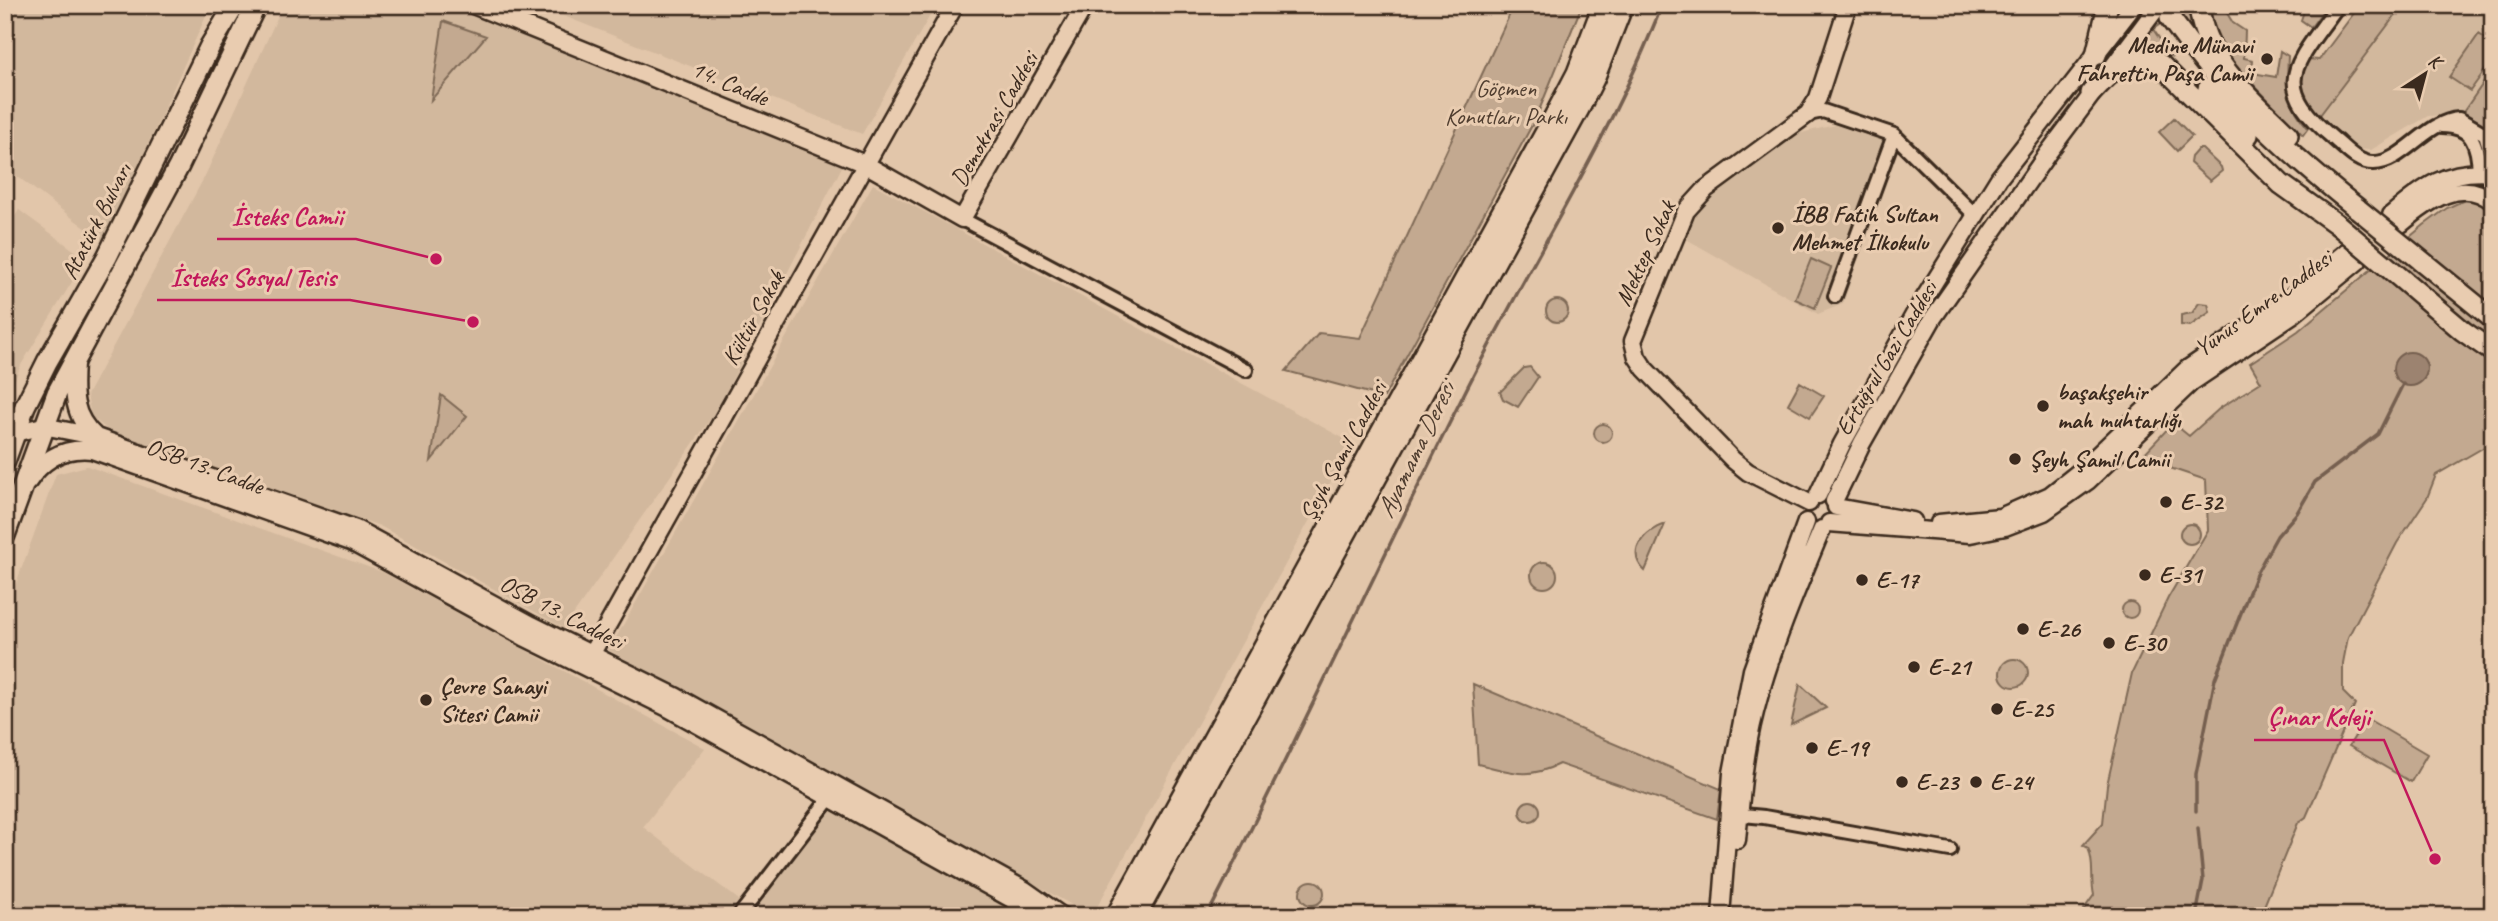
<svg xmlns="http://www.w3.org/2000/svg" width="2498" height="921" viewBox="0 0 2498 921" font-family="Caveat,sans-serif">
	<style>
		.built { fill: #d2b89d }
		.green { fill: #c3a990; stroke: #7f6a57; stroke-width: 2 }
		.water { fill: #9c836f; stroke: #755f4f; stroke-width: 2 }
		.lines { fill: none; stroke-linecap: round; stroke-linejoin: round }
		.stream { stroke: #755f4f; stroke-width: 3.5 }
		.primary-tunnel { stroke: #c1a78e; stroke-width: 19; stroke-dasharray: 19 10; stroke-linecap: butt }
		.street-casing { stroke: #3b2a1e; stroke-width: 18 }
		.secondary-casing { stroke: #3b2a1e; stroke-width: 21 }
		.primary-casing { stroke: #3b2a1e; stroke-width: 24 }
		.street { stroke: #e9ccb0; stroke-width: 12 }
		.secondary { stroke: #e9ccb0; stroke-width: 16 }
		.primary { stroke: #e9ccb0; stroke-width: 19 }
		.primary-bridge-casing { stroke: #3b2a1e; stroke-width: 24; stroke-linecap: butt }
		.primary-bridge { stroke: #e9ccb0; stroke-width: 19 }
		.poi-dot { fill: #3b2a1e; stroke: #e9ccb0; stroke-width: 2.5 }
		.labels { text-anchor: middle; stroke-width: 6; stroke-linejoin: round; paint-order: stroke }
		.poi-label { font-size: 24px; font-weight: bold; fill: #3b2a1e; stroke: #e9ccb0; text-anchor: start }
		.street-label { font-size: 24px; fill: #3b2a1e; stroke: #e9ccb0 }
		.park-label { font-size: 24px; fill: #4f3d2f; stroke: #e9ccb0 }
		.water-label { font-size: 26px; font-style: italic; fill: #4e3c2e; stroke: #e9ccb0 }
		.leader { fill: none; stroke: #c2185b; stroke-width: 2.5 }
		.callout-dot { fill: #c2185b; stroke: #e9ccb0; stroke-width: 2.5 }
		.callout-label { font-size: 26px; text-anchor: middle; font-weight: bold; fill: #c2185b; stroke: #e9ccb0; stroke-width: 6; stroke-linejoin: round; paint-order: stroke }
	</style>
	<rect width="100%" height="100%" fill="#e2c6aa"/>
	<filter id="ink" filterUnits="userSpaceOnUse"><feTurbulence type="fractalNoise" baseFrequency=".0143" numOctaves="2"/><feDisplacementMap in="SourceGraphic" scale="14" xChannelSelector="R" yChannelSelector="G"/><feConvolveMatrix kernelMatrix="1 2 1 2 8 2 1 2 1" color-interpolation-filters="sRGB"/></filter>
	<g filter="url(#ink)">
		<path class="built" d="M 5,5 L 211,5 L 104,242 L 5,167 Z
			M 283,5 L 465,5 L 846,159 L 716,411 L 564,628 L 380,526 L 111,433 L 91,416 L 87,395 L 205,176 Z
			M 536,5 L 936,5 L 862,134 Z
			M 2403,5 L 2493,5 L 2493,69 L 2462,114 L 2428,116 L 2371,150 L 2354,149 L 2317,119 Z
			M 1835,125 L 1887,142 L 1896,148 L 1843,304 L 1818,314 L 1681,236 L 1707,201 L 1797,134 Z
			M 873,184 L 1352,443 L 1092,916 L 609,650 Z
			M 19,210 L 86,259 L 21,365 L 5,403 L 5,231 Z
			M 87,466 L 382,572 L 705,748 L 643,827 L 739,900 L 727,916 L 5,916 L 5,614 L 56,474 Z
			M 835,801 L 1030,916 L 747,916 Z"/>
		<path class="green" d="M 1514,5 L 1582,5 L 1536,118 L 1384,397 L 1286,371 L 1319,333 L 1360,338 Z
			M 2171,5 L 2188,5 L 2192,33 L 2179,12 L 2153,29 L 2171,56 L 2150,47 L 2132,51 Z
			M 2206,5 L 2222,5 L 2233,23 L 2245,31 L 2244,58 L 2253,60 L 2252,73 L 2276,77 L 2280,51 L 2288,56 C 2286,86 2287,105 2308,128 L 2303,135 L 2235,66 L 2216,41 Z
			M 2306,5 L 2327,5 L 2311,27 L 2301,20 Z
			M 2360,5 L 2403,5 L 2317,119 C 2304,98 2290,82 2307,59 L 2319,60 Z
			M 443,21 L 486,36 L 431,100 Z
			M 2479,34 L 2493,44 L 2493,59 L 2470,91 L 2449,77 Z
			M 2493,69 L 2493,147 L 2474,121 L 2462,114 Z
			M 2174,118 L 2192,136 L 2177,151 L 2159,132 Z
			M 2198,149 L 2202,149 L 2221,167 L 2222,171 L 2210,181 L 2190,163 L 2191,157 Z
			M 2493,171 L 2493,442 L 2436,475 L 2427,498 L 2397,543 L 2348,637 L 2343,663 L 2343,692 L 2355,704 L 2306,817 L 2298,823 L 2260,916 L 2079,916 L 2094,895 C 2090,878 2095,863 2088,848 L 2083,845 L 2103,823 L 2107,785 L 2132,673 L 2168,598 L 2208,530 L 2206,480 L 2140,458 L 2173,423 L 2189,436 L 2220,408 L 2261,382 L 2250,363 L 2298,331 L 2424,225 L 2447,208 L 2465,200 Z
			M 1811,259 L 1831,268 L 1815,308 L 1795,299 Z
			M1546 311a11 11 0 1 1 22 0a11 11 0 1 1-22 0Z
			M 2199,303 L 2208,304 L 2210,312 L 2190,326 L 2181,325 L 2181,315 L 2192,313 Z
			M 1530,367 L 1538,377 L 1518,407 L 1503,399 L 1500,392 L 1524,368 Z
			M 1800,382 L 1824,396 L 1810,417 L 1788,404 Z
			M 441,395 L 467,416 L 431,461 Z
			M1594 433a9 9 0 1 1 18 0a9 9 0 1 1-18 0Z
			M 1665,524 L 1645,571 C 1625,552 1645,530 1665,524 Z
			M2180 534a10 10 0 1 1 20 0a10 10 0 1 1-20 0Z
			M1531 575a13 13 0 1 1 26 0a13 13 0 1 1-26 0Z
			M2122 610a8 8 0 1 1 16 0a8 8 0 1 1-16 0Z
			M2000 673a14 14 0 1 1 28 0a14 14 0 1 1-28 0Z
			M 1473,684 L 1721,789 L 1717,819 L 1559,764 C 1527,780 1512,772 1478,764 Z
			M 1800,684 L 1826,708 L 1791,725 Z
			M 2366,718 L 2427,754 L 2411,782 L 2349,746 Z
			M1520 811a10 10 0 1 1 20 0a10 10 0 1 1-20 0Z
			M1300 893a12 12 0 1 1 24 0a12 12 0 1 1-24 0Z"/>
		<path class="water" d="M2393 369a17 17 0 1 1 34 0a17 17 0 1 1-34 0Z"/>
		<g class="lines">
			<path class="stream" d="M 2196,811 L 2196,774 L 2215,679 L 2257,572 L 2277,536 L 2297,513 L 2315,482 L 2378,434 L 2403,384
				M 1207,916 C 1295,746 1375,571 1461,400 C 1527,267 1608,144 1662,5
				M 2196,916 L 2203,880 L 2198,828"/>
			<path class="primary-tunnel" d="M 2150,5 L 2161,24"/>
			<defs>
				<path id="street" d="M 2338,5 C 2297,64 2267,83 2334,139 C 2345,148 2358,164 2374,163 C 2403,163 2426,121 2459,119 L 2485,134 L 2493,160
					M 1808,114 L 1823,111 L 1894,135 L 1975,215
					M 2442,126 C 2473,126 2478,145 2479,172
					M 962,219 L 1246,370
					M 1835,296 L 1894,135
					M 1732,814 L 1764,817 L 1950,850
					M 739,916 L 829,799"/>
				<path id="secondary" d="M 473,5 L 865,164 L 962,219 L 1085,5
					M 2391,215 C 2423,187 2448,168 2493,173
					M 2401,224 C 2427,202 2462,175 2493,202
					M 75,363 C 73,393 72,416 96,437 L 356,529 L 532,625 L 677,697 L 1025,890 L 1062,916
					M 15,433 L 43,426 L 94,436
					M 28,482 C 43,459 64,447 92,450 L 351,542 L 524,637 L 666,707 L 1017,902 L 1037,916
					M 1818,495 L 1842,444 L 1915,313 L 1999,178 L 2134,5
					M 1834,501 L 1862,443 L 1933,318 L 2048,153 L 2159,5
					M 1809,503 L 1748,472 L 1733,460 L 1645,369 L 1637,357 L 1633,341 L 1686,211 L 1706,189 L 1808,114 L 1818,98 L 1848,5
					M 1836,507 L 1913,521
					M 1829,523 L 1970,534 L 2005,527 L 2044,512 L 2088,481 L 2192,382 L 2295,313 L 2358,261
					M 1939,523 L 2000,517 L 2050,495 L 2084,468 L 2187,369 L 2281,305 L 2347,251
					M 592,653 L 955,5
					M 1737,840 C 1741,797 1744,754 1755,712 C 1771,649 1797,589 1822,529
					M 1721,916 L 1732,773 L 1752,670 L 1806,522"/>
				<path id="primary" d="M 2199,5 C 2203,60 2251,98 2288,135
					M 2170,18 C 2225,95 2284,150 2358,209
					M 2096,55 L 2108,5
					M 2208,89 L 2248,135
					M 2091,93 C 2115,69 2124,53 2160,64 L 2281,184 L 2338,225
					M 5,461 L 25,406 L 47,362 L 107,257 L 210,46 L 235,5
					M 5,535 L 57,393 L 179,166 L 256,5
					M 1116,916 L 1555,115 L 1577,73 L 1603,5
					M 1136,916 L 1579,109 L 1594,79 L 1623,5"/>
			</defs>
			<use href="#street" class="street-casing"/>
			<use href="#secondary" class="secondary-casing"/>
			<use href="#primary" class="primary-casing"/>
			<use href="#street" class="street"/>
			<use href="#secondary" class="secondary"/>
			<use href="#primary" class="primary"/>
			<defs>
				<path id="primary-bridge" d="M 2358,209 L 2493,319
					M 2338,225 L 2463,331 L 2493,352"/>
			</defs>
			<use href="#primary-bridge" class="primary-bridge-casing"/>
			<use href="#primary-bridge" class="primary-bridge"/>
		</g>
	</g>
	<g class="poi-dot">
		<circle cx="2267" cy="59" r="7"/>
		<circle cx="1778" cy="228" r="7"/>
		<circle cx="2043" cy="406" r="7"/>
		<circle cx="2015" cy="459" r="7"/>
		<circle cx="2166" cy="502" r="7"/>
		<circle cx="2145" cy="575" r="7"/>
		<circle cx="1862" cy="580" r="7"/>
		<circle cx="2023" cy="629" r="7"/>
		<circle cx="2109" cy="643" r="7"/>
		<circle cx="1914" cy="667" r="7"/>
		<circle cx="426" cy="700" r="7"/>
		<circle cx="1997" cy="709" r="7"/>
		<circle cx="1812" cy="748" r="7"/>
		<circle cx="1902" cy="782" r="7"/>
		<circle cx="1976" cy="782" r="7"/>
	</g>
	<g class="labels">
		<g class="poi-label">
			<text x="2253" y="53" text-anchor="end">Medine Münavi<tspan x="2253" dy="28">Fahrettin Paşa Camii</tspan></text>
			<text x="1792" y="222">İBB Fatih Sultan<tspan x="1792" dy="28">Mehmet İlkokulu</tspan></text>
			<text x="2057" y="400">başakşehir<tspan x="2057" dy="28">mah muhtarlığı</tspan></text>
			<text x="2029" y="467">Şeyh Şamil Camii</text>
			<text x="2180" y="510">E-32</text>
			<text x="2159" y="583">E-31</text>
			<text x="1876" y="588">E-17</text>
			<text x="2037" y="637">E-26</text>
			<text x="2123" y="651">E-30</text>
			<text x="1928" y="675">E-21</text>
			<text x="440" y="694">Çevre Sanayi<tspan x="440" dy="28">Sitesi Camii</tspan></text>
			<text x="2011" y="717">E-25</text>
			<text x="1826" y="756">E-19</text>
			<text x="1916" y="790">E-23</text>
			<text x="1990" y="790">E-24</text>
		</g>
		<g class="street-label">
			<text transform="translate(730 83) rotate(23)" y="8">14. Cadde</text>
			<text transform="translate(994 119) rotate(-60)" y="8">Demokrasi Caddesi</text>
			<text transform="translate(96 221) rotate(-63)" y="8">Atatürk Bulvarı</text>
			<text transform="translate(1645 253) rotate(-65)" y="8">Mektep Sokak</text>
			<text transform="translate(2263 303) rotate(-36)" y="8">Yunus Emre Caddesi</text>
			<text transform="translate(753 318) rotate(-61)" y="8">Kültür Sokak</text>
			<text transform="translate(1886 358) rotate(-59)" y="8">Ertuğrul Gazi Caddesi</text>
			<text transform="translate(1343 451) rotate(-61)" y="8">Şeyh Şamil Caddesi</text>
			<text transform="translate(205 466) rotate(20)" y="8">OSB 13. Cadde</text>
			<text transform="translate(562 612) rotate(27)" y="8">OSB 13. Caddesi</text>
		</g>
		<g class="park-label">
			<text x="1506" y="96">Göçmen<tspan x="1506" dy="28">Konutları Parkı</tspan></text>
		</g>
		<g class="water-label">
			<text transform="translate(1415 450) rotate(-64)" y="9">Ayamama Deresi</text>
		</g>
	</g>
	<path class="leader" d="M436 259L356 239H217M473 322L350 300H157M2435 859L2384 740H2254"/>
	<g class="callout-dot">
		<circle cx="436" cy="259" r="7"/>
		<circle cx="473" cy="322" r="7"/>
		<circle cx="2435" cy="859" r="7"/>
	</g>
	<g class="callout-label">
		<text x="287" y="225">İsteks Camii</text>
		<text x="253" y="286">İsteks Sosyal Tesis</text>
		<text x="2319" y="725">Çınar Koleji</text>
	</g>
	<rect width="2498" height="921" fill="none" stroke="#e9ccb0" stroke-width="28"/>
	<rect x="14" y="14" width="2470" height="893" fill="none" stroke="#3b2a1e" stroke-width="2.5" filter="url(#ink)"/>
	<g transform="translate(2425 74) rotate(36)" stroke="#e9ccb0" stroke-width="5" paint-order="stroke">
	<path d="M0-5L12 26L0 18L-12 26Z" fill="#3b2a1e"/>
	<text y="-10" font-size="19" font-weight="bold" text-anchor="middle" fill="#3b2a1e">K</text>
	</g>
</svg>
